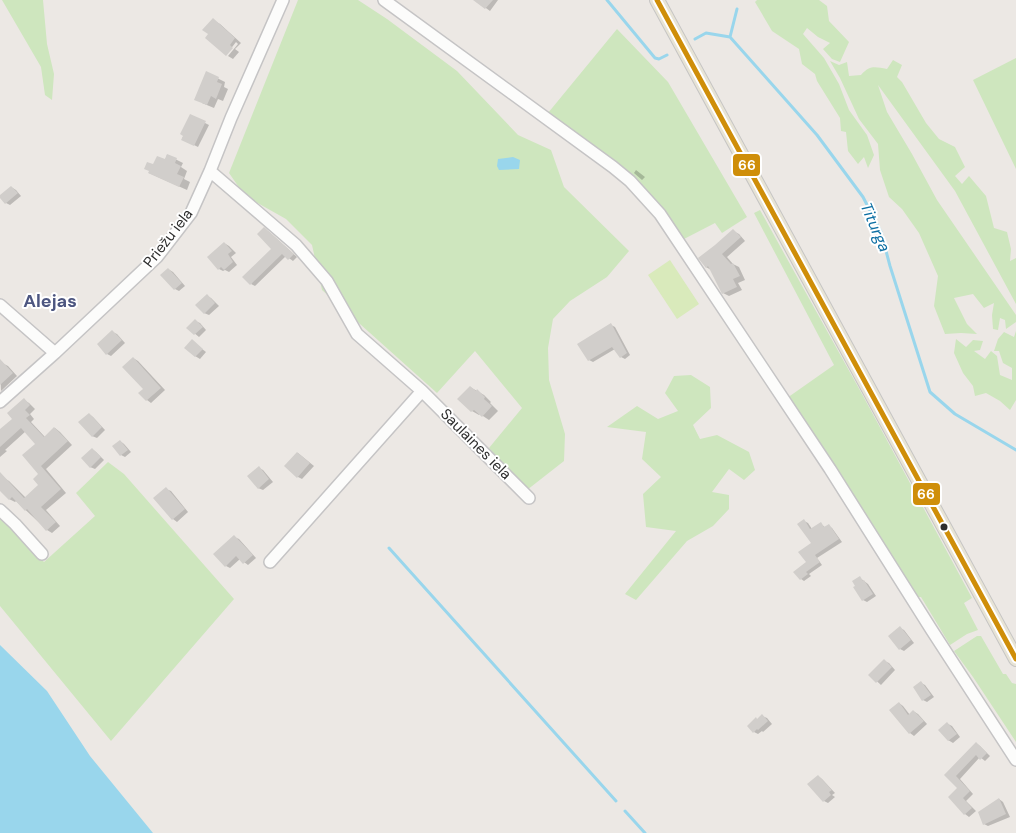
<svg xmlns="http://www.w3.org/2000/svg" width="1016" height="833" viewBox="0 0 1016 833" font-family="'DM Sans',sans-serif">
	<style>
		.green { fill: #cee6be }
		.pitch { fill: #d9eabb }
		.water { fill: #99d6ec }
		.shadow { fill: #0003 }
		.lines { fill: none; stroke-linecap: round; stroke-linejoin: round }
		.stream { stroke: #99d6ec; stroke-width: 3 }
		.building { fill: #d1cecb }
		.minor-casing { stroke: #c5c4c5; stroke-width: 14 }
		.major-casing { stroke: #c6c5c4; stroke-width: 16 }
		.minor { stroke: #fcfcfb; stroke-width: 11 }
		.major { stroke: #e8e4d6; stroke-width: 14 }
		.bus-1-casing { stroke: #fff; stroke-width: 9 }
		.bus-1 { stroke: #cf8e09; stroke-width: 5 }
		.bus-dot { fill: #2e2e2e; stroke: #fff; stroke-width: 2 }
		.labels { text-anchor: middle; stroke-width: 4; stroke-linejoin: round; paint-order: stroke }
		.street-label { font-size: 15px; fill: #2e2e2e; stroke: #fff }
		.water-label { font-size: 16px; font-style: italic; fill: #0d6fa3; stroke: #fff }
		.quarter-label { font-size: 18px; font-weight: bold; fill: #4d5680; stroke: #fff }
		.line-badge { stroke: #fff; stroke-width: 2 }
		.badge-label { font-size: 14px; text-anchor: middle; font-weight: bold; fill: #fff }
	</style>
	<rect width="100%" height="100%" fill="#ece8e4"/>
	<path class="green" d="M 2,0 L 43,0 L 47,44 L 54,74 L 52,100 L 45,95 L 41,67 Z
		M 298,0 L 358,0 L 387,19 L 457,71 L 518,135 L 551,150 L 564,187 L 629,251 L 607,277 L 570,301 L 553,319 L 548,348 L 549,380 L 565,434 L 564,461 L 527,490 L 489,448 L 522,408 L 475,351 L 437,393 L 322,290 L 312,245 L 286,219 L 245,196 L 229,173 Z
		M 757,0 L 819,0 L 827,6 L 829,21 L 849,42 L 840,62 L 832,59 L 823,49 L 830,43 L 818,37 L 807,28 L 803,34 L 824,58 L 839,84 L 849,110 L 867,135 L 874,155 L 868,168 L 864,157 L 858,164 L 848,151 L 846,132 L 841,131 L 840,118 L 817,81 L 815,74 L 802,64 L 799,49 L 772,31 L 755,2 Z
		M 617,29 L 668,82 L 747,217 L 722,233 L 715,223 L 684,239 L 639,182 L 548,113 Z
		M 1016,58 L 1016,169 L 973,80 Z
		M 893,60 L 902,65 L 897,77 L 902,82 L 926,123 L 939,139 L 955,147 L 965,167 L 955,176 L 962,184 L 969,176 L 986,196 L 994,228 L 1007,232 L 1011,249 L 1010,261 L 1016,258 L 1016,304 L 955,191 L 878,85 L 887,112 L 912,154 L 937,200 L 1016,315 L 1016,322 L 1006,329 L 1005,320 L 1000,318 L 998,330 L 993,329 L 992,315 L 994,303 L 984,308 L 973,294 L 954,298 L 967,324 L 977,334 L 961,333 L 945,334 L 934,306 L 938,276 L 919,233 L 902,209 L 889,197 L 880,170 L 878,144 L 859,119 L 840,78 L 830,61 L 839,65 L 847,62 L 849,76 L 861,75 C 870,65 875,67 887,69 Z
		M 760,210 L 862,394 L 972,598 L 964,603 L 978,630 L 967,634 L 950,645 L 921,597 L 916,597 L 787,398 L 834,365 L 754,213 Z
		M 1016,331 L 1016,400 L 1010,410 L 1000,401 L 986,393 L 975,396 L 973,386 L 963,373 L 954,353 L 956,339 L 966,347 L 973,340 L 983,341 L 980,350 L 974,351 L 985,359 L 991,351 L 997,356 L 1000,375 L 1012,380 L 1012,368 L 1003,363 L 999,351 L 994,351 L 998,339 L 1004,332 L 1014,337 Z
		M 691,375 L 710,387 L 711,408 L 693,425 L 700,439 L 717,435 L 749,452 L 755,470 L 744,480 L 729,469 L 712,492 L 729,495 L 729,509 L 713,526 L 687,541 L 636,600 L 625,594 L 676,531 L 646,527 L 643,494 L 661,477 L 642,459 L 646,432 L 607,427 L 637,406 L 658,419 L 678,411 L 665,393 L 674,376 Z
		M 108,462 L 124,474 L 234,599 L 111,741 L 0,606 L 0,516 L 44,562 L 95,516 L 76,493 Z
		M 977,636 L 981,636 L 1003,674 L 1006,674 L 1012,683 L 1016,684 L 1016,742 L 973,677 L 954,651 Z"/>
	<path class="pitch" d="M 670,260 L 699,304 L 677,319 L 648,275 Z"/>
	<path class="water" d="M 513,157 L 520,160 L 519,169 L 499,170 L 497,166 L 498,159 Z
		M 0,645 L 47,691 L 90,756 L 153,833 L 0,833 Z"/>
	<path class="shadow" d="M 475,0 L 498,0 L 490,11 Z
		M 213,20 L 220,24 L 241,43 L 235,49 L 239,52 L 233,59 L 228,56 L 238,44 L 236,42 L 226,55 Z
		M 207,73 L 225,82 L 224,87 L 228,89 L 223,101 L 218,99 L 214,108 L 202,103 Z
		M 191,116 L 209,125 L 198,147 L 182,139 Z
		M 167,155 L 183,163 L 181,167 L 187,171 L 184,179 L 190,182 L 187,190 L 149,173 L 154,166 L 165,160 Z
		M 636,170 L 645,177 L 642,180 L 634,173 Z
		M 11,187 L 16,190 L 21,196 L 10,205 L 6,203 L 1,197 Z
		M 268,231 L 297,257 L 293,261 L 286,256 L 255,286 L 251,284 L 273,249 Z
		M 733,231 L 739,234 L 745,241 L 727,257 L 733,264 L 739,267 L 745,280 L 738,283 L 742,290 L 729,296 L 723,293 L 711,270 L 706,267 Z
		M 224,243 L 229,246 L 236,253 L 231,257 L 237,265 L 229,272 L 225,270 L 223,271 L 219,269 Z
		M 168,269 L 173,272 L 185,286 L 179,291 L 175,289 Z
		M 207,296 L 211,298 L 219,306 L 209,315 L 204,313 Z
		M 195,321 L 200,323 L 206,330 L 199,337 L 188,328 Z
		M 611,325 L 615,327 L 630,355 L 625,359 L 621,357 L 615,349 L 593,362 L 589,360 Z
		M 112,332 L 117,334 L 125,343 L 111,356 L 107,354 Z
		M 192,341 L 206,352 L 200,359 L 195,356 Z
		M 133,358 L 138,361 L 165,390 L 151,403 L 147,400 L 140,393 L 144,389 Z
		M 4,364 L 8,366 L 17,376 L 1,391 L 0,367 Z
		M 470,387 L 484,395 L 491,402 L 490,403 L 498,411 L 489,420 L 480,414 L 479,415 L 472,411 Z
		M 24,400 L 29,403 L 35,409 L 30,414 L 34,419 L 31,422 L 45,437 L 55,428 L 60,432 L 72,445 L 46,469 L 66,493 L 46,510 L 60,526 L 52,533 L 47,530 L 16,501 L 15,502 L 9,499 L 0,489 L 0,481 L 4,478 L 9,481 L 26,498 L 40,485 L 40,474 L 37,444 L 26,431 L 5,450 L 7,451 L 0,457 L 0,431 L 14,419 Z
		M 89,414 L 93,417 L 105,430 L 97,438 L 92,436 Z
		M 120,441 L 124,444 L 131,452 L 125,457 L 121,455 Z
		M 92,449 L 96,452 L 104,460 L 95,469 L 90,467 Z
		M 298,453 L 314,466 L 302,479 L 298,477 Z
		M 259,468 L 263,470 L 273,482 L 263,490 L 258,488 Z
		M 166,489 L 171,491 L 188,512 L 177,522 L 173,519 Z
		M 804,521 L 808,523 L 812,529 L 821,524 L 826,528 L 829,526 L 832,528 L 842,542 L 817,558 L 822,565 L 809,574 L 811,576 L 804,581 L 801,579 L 807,563 L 812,543 Z
		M 234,537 L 239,539 L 256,558 L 248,565 L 240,559 L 230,568 L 226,566 Z
		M 860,578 L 868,584 L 876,596 L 867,602 L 863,600 Z
		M 900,628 L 904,630 L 914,643 L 904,651 L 900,649 Z
		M 884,661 L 889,663 L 895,670 L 881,685 L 870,675 Z
		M 921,683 L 925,685 L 934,697 L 927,702 L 923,700 Z
		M 899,703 L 903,706 L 910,715 L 913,711 L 918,714 L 927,724 L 914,736 L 910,733 L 890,710 Z
		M 762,716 L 767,718 L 772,724 L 763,732 L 762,731 L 758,734 L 754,732 L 758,720 Z
		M 948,724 L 952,726 L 960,737 L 953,743 L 948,740 Z
		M 976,743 L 980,746 L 990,756 L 985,761 L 980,757 L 960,779 L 973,794 L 966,801 L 976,811 L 969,817 L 965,814 L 959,788 L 946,775 Z
		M 818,776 L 822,779 L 835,793 L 832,795 L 835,797 L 828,803 L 824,801 Z
		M 999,799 L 1003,802 L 1010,817 L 988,826 L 984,824 Z"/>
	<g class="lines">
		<path class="stream" d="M 607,0 L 655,58 L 659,59 L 667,55
			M 730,37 L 737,9
			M 695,39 L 706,33 L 730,37 L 817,135 L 863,197 L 881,232 L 890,266 L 930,392 L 955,414 L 1016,450
			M 389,548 L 616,801
			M 625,811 L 645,833"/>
	</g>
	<path class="building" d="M 473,0 L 493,0 L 485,9 Z
		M 213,18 L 235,38 L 230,45 L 233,48 L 226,56 L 205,38 L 208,34 L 202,30 Z
		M 206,71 L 219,77 L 217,82 L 222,84 L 216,99 L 211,96 L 207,105 L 194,100 Z
		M 190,114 L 206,121 L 194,146 L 181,140 L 183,136 L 180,134 Z
		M 167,154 L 177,158 L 175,163 L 181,166 L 177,174 L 184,177 L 179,187 L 148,173 L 149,171 L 144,169 L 147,162 L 153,164 L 157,156 L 165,159 Z
		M 11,186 L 18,193 L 5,204 L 0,198 L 0,195 Z
		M 264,227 L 294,254 L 288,260 L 282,254 L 250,285 L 242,277 L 271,249 L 257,234 Z
		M 733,229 L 741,237 L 722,254 L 731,264 L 733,263 L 740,276 L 733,279 L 737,287 L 722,294 L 708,266 L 706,268 L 698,258 L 715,245 Z
		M 224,242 L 232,251 L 228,254 L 233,262 L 224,270 L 221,267 L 218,270 L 207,257 Z
		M 168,268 L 182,283 L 174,290 L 160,275 Z
		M 207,294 L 215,303 L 204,314 L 195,305 Z
		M 195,319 L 203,327 L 194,335 L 186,328 Z
		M 611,323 L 627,353 L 620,358 L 612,347 L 588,361 L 577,344 Z
		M 112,330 L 122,340 L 106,355 L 97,344 Z
		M 192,339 L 203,349 L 195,357 L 184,348 Z
		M 133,357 L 161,388 L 146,401 L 138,393 L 143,389 L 122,367 Z
		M 0,359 L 13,373 L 0,385 Z
		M 470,386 L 476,391 L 477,389 L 485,397 L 484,399 L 492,406 L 482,417 L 474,410 L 471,412 L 457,399 Z
		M 24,398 L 30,405 L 25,410 L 30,415 L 26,418 L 44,437 L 54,427 L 68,441 L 41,466 L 61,489 L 41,507 L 56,522 L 46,531 L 27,509 L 25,511 L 12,497 L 9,500 L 0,491 L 0,472 L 24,498 L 38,485 L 33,479 L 38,474 L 22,455 L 35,444 L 21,428 L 0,447 L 0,429 L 12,419 L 7,413 Z
		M 89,413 L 102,427 L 92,437 L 78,422 Z
		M 120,440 L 128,450 L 120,456 L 112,446 Z
		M 92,448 L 101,457 L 90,468 L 81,458 Z
		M 297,452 L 310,463 L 297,478 L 284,466 Z
		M 259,466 L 269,479 L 258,489 L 247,476 Z
		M 166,487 L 185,509 L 172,520 L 153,498 Z
		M 804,519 L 810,529 L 821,522 L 824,527 L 829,524 L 839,539 L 815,555 L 820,562 L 806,572 L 808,574 L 800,580 L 793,572 L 806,562 L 798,552 L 811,543 L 797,524 Z
		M 234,535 L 253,555 L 243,564 L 236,556 L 225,567 L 213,554 Z
		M 860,576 L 863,581 L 864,580 L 873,594 L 862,601 L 853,587 L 855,586 L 852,581 Z
		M 900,626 L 911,640 L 899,650 L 888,636 Z
		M 884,659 L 892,667 L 876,683 L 868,675 Z
		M 921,681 L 931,695 L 922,701 L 913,687 Z
		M 899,702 L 908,715 L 913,710 L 924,721 L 909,734 L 889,710 Z
		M 762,714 L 768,721 L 758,730 L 757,729 L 753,733 L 747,726 L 756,717 L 757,719 Z
		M 947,722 L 957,734 L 948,741 L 938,730 Z
		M 976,742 L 987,753 L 980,760 L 976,755 L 956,776 L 970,791 L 963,798 L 972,808 L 964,815 L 948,797 L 957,788 L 944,775 Z
		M 818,775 L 832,790 L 829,792 L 831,795 L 823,802 L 807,784 Z
		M 999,798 L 1006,814 L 983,825 L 978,812 Z"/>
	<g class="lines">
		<defs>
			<path id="minor" d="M 384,0 L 613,167 L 630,181 L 660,214 L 830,469 L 931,629 L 1016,760
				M 210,171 L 296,245 L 327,281 L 357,334 L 422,391 L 529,498
				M 0,305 L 55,353
				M 0,402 L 55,353 L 157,257 L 191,213 L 210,171 L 231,118 L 283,0
				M 0,510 L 15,524 L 42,554
				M 270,562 L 422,391"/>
			<path id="major" d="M 657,0 L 1016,659"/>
		</defs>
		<use href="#minor" class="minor-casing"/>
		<use href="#major" class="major-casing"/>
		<use href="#minor" class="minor"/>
		<use href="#major" class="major"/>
		<defs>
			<path id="bus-1" d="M 657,0 L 1016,659"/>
		</defs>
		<use href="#bus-1" class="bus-1-casing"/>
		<use href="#bus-1" class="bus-1"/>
	</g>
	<circle class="bus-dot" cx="944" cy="527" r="4.5"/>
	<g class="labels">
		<g class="street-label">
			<text transform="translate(168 238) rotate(-52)" y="5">Priežu iela</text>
			<text transform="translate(476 444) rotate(45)" y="5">Saulaines iela</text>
		</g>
		<g class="water-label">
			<text transform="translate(876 227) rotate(67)" y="6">Titurga</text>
		</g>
		<g class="quarter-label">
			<text x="50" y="307">Alejas</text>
		</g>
	</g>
	<g class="line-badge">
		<rect x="732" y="153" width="29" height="24" rx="5" fill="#cf8e09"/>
		<rect x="912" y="482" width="29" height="24" rx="5" fill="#cf8e09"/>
	</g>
	<g class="badge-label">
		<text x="747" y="170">66</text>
		<text x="926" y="499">66</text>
	</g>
</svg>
